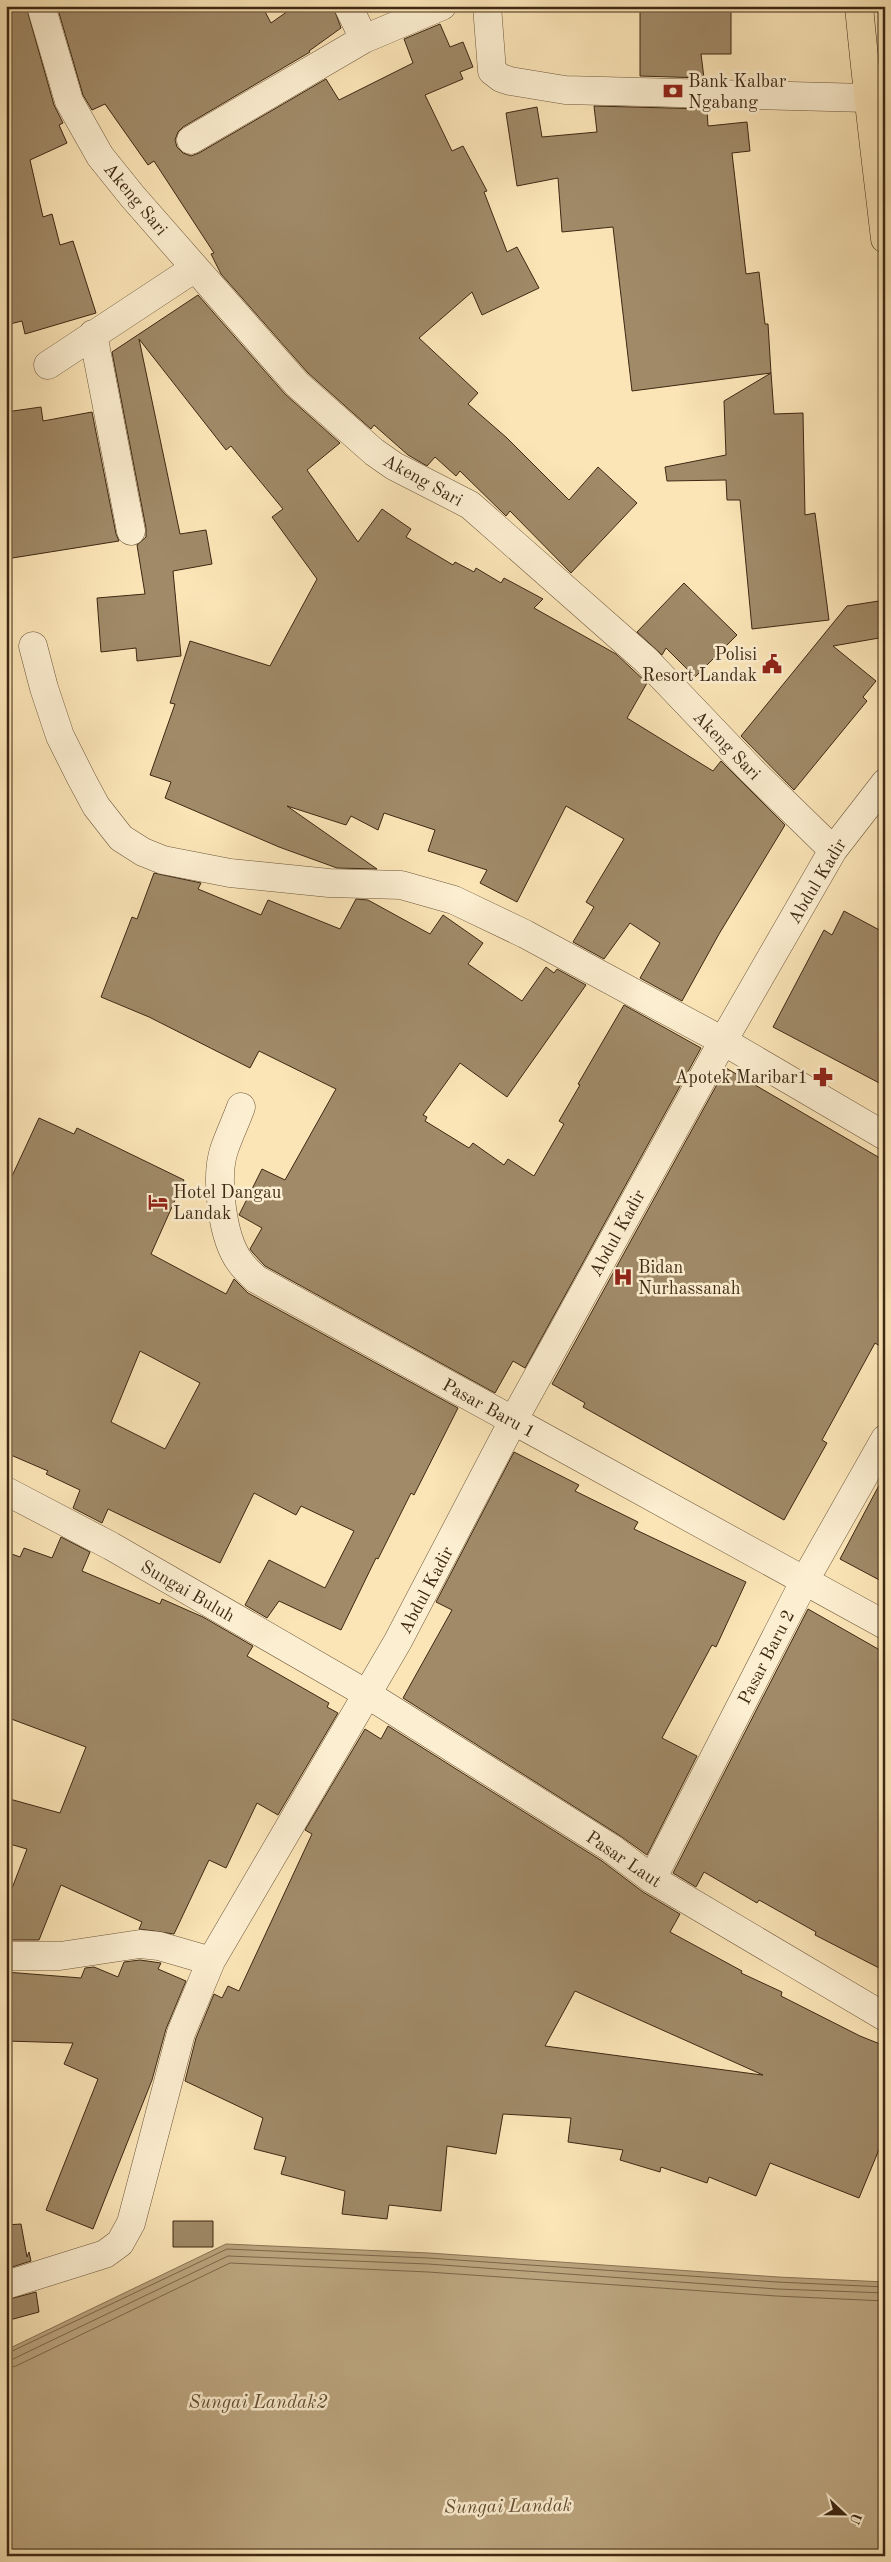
<svg xmlns="http://www.w3.org/2000/svg" width="891" height="2562" viewBox="0 0 891 2562" font-family="'Old Standard TT',serif">
	<style>
		.water { fill: #bba57f; stroke: #897354 }
		.lines { fill: none; stroke-linecap: round; stroke-linejoin: round }
		.shore { stroke: #7c6649; stroke-width: 1 }
		.building { fill: #a08a68; stroke: #3e2813; fill-rule: evenodd }
		.minor-casing { stroke: #6d573c; stroke-width: 29 }
		.highway-casing { stroke: #3e2813; stroke-width: 29 }
		.minor { stroke: #fceed0; stroke-width: 28 }
		.highway { stroke: #fbe5b7; stroke-width: 28 }
		.labels { text-anchor: middle; stroke-width: 5; stroke-linejoin: round; paint-order: stroke }
		.poi-label { font-size: 18px; fill: #3e2813; stroke: #fceed0; text-anchor: start }
		.street-label { font-size: 18px; fill: #3e2813; stroke: #fceed0 }
		.water-label { font-size: 19px; font-style: italic; fill: #644e33; stroke: #fceed0 }
	</style>
	<rect width="100%" height="100%" fill="#fbe5b7"/>
	<filter id="stains"><feTurbulence type="fractalNoise" baseFrequency=".004" numOctaves="4"/><feColorMatrix values="0 0 0 0 .2 0 0 0 0 .09 0 0 0 0 .02 0 0 0 .5 -.17"/></filter>
	<radialGradient id="worn" r=".72"><stop offset=".6" stop-color="#630" stop-opacity="0"/><stop offset="1" stop-color="#630" stop-opacity=".3"/></radialGradient>
	<path class="water" d="M 226,2244 L 429,2253 L 778,2277 L 885,2282 L 885,2556 L 6,2556 L 6,2350 Z"/>
	<g class="lines">
		<path class="shore" d="M 6,2354 L 227,2249 L 428,2258 L 777,2282 L 885,2287
			M 6,2361 L 13,2359 L 228,2256 L 428,2264 L 777,2289 L 885,2293
			M 6,2368 L 16,2366 L 230,2263 L 428,2272 L 776,2296 L 885,2301"/>
	</g>
	<path class="building" d="M 6,6 L 26,6 L 54,105 L 63,123 L 59,125 L 67,143 L 30,160 L 43,217 L 52,214 L 60,245 L 73,241 L 96,313 L 25,334 L 22,321 L 6,325 Z
		M 57,6 L 262,6 L 271,23 L 295,6 L 333,6 L 341,28 L 309,51 L 310,52 L 183,127 L 178,132 L 175,140 L 177,147 L 183,153 L 191,156 L 199,153 L 326,79 L 339,100 L 413,63 L 404,39 L 440,24 L 450,47 L 463,42 L 473,67 L 460,72 L 463,79 L 425,95 L 452,151 L 463,146 L 487,191 L 484,192 L 507,252 L 517,247 L 539,288 L 482,315 L 472,292 L 419,338 L 478,393 L 468,404 L 507,438 L 569,500 L 598,467 L 637,503 L 571,573 L 510,511 L 506,516 L 460,471 L 456,476 L 435,457 L 427,466 L 408,455 L 374,425 L 371,429 L 308,373 L 221,274 L 211,254 L 214,253 L 154,161 L 148,165 L 105,104 L 92,110 L 83,95 Z
		M 640,6 L 731,6 L 731,54 L 701,54 L 704,78 L 640,76 Z
		M 594,106 L 707,109 L 708,126 L 747,122 L 750,151 L 732,153 L 746,274 L 759,272 L 765,324 L 768,324 L 771,373 L 632,391 L 613,227 L 562,232 L 558,178 L 517,186 L 506,113 L 537,107 L 542,137 L 597,132 Z
		M 198,295 L 285,394 L 340,443 L 307,470 L 358,542 L 382,509 L 411,529 L 406,537 L 453,565 L 455,562 L 474,572 L 476,568 L 501,583 L 504,578 L 543,599 L 534,608 L 616,654 L 647,683 L 627,718 L 713,771 L 721,761 L 785,825 L 719,934 L 682,1001 L 640,978 L 660,943 L 630,923 L 604,959 L 573,942 L 594,907 L 586,902 L 624,839 L 566,806 L 517,902 L 480,883 L 487,870 L 428,851 L 435,830 L 384,813 L 378,830 L 351,816 L 346,825 L 287,806 L 377,869 L 337,868 L 279,847 L 165,798 L 171,782 L 150,775 L 175,704 L 170,703 L 190,641 L 270,666 L 317,579 L 272,517 L 283,509 L 231,446 L 226,450 L 139,339 L 180,534 L 206,530 L 212,564 L 173,571 L 181,656 L 137,661 L 136,648 L 101,652 L 97,598 L 145,594 L 137,545 L 146,537 L 146,528 L 112,352 Z
		M 771,373 L 774,414 L 803,413 L 805,515 L 815,513 L 829,620 L 752,629 L 740,500 L 727,500 L 726,480 L 667,481 L 665,467 L 726,455 L 724,401 Z
		M 41,407 L 43,421 L 92,412 L 116,534 L 119,541 L 6,559 L 6,487 L 11,486 L 6,454 L 6,412 Z
		M 684,583 L 737,635 L 695,677 L 666,648 L 662,655 L 637,632 Z
		M 885,600 L 885,637 L 833,646 L 876,681 L 863,697 L 867,701 L 794,790 L 741,736 L 847,606 Z
		M 154,873 L 201,883 L 198,889 L 261,915 L 268,900 L 340,929 L 356,899 L 368,900 L 430,934 L 443,915 L 483,943 L 468,964 L 522,1001 L 546,967 L 554,973 L 557,969 L 586,985 L 507,1097 L 460,1063 L 423,1115 L 427,1117 L 425,1121 L 469,1148 L 473,1143 L 504,1165 L 508,1159 L 534,1176 L 564,1124 L 559,1121 L 580,1085 L 578,1084 L 624,1005 L 701,1048 L 525,1368 L 513,1361 L 495,1393 L 265,1266 L 253,1253 L 250,1249 L 262,1228 L 239,1215 L 262,1169 L 285,1180 L 336,1089 L 259,1051 L 250,1068 L 149,1017 L 101,997 L 132,917 L 137,919 Z
		M 844,911 L 885,933 L 885,1086 L 773,1027 L 824,930 L 832,935 Z
		M 726,1068 L 885,1161 L 885,1349 L 875,1343 L 822,1440 L 827,1443 L 784,1520 L 583,1407 L 585,1403 L 552,1384 Z
		M 39,1118 L 74,1134 L 77,1128 L 184,1180 L 151,1254 L 226,1294 L 234,1279 L 248,1293 L 458,1408 L 414,1495 L 411,1493 L 378,1559 L 376,1558 L 341,1630 L 279,1601 L 267,1618 L 245,1605 L 269,1560 L 325,1588 L 354,1531 L 301,1506 L 296,1515 L 254,1493 L 220,1563 L 108,1509 L 102,1523 L 73,1508 L 80,1490 L 46,1474 L 48,1471 L 6,1453 L 6,1189 ZM 140,1351 L 200,1383 L 165,1449 L 111,1422 Z
		M 514,1452 L 579,1485 L 575,1491 L 638,1522 L 634,1529 L 746,1582 L 716,1647 L 712,1645 L 662,1738 L 697,1756 L 647,1855 L 619,1835 L 403,1698 L 452,1610 L 436,1602 Z
		M 885,1474 L 885,1583 L 840,1559 Z
		M 61,1537 L 90,1552 L 82,1571 L 160,1604 L 162,1599 L 203,1617 L 253,1646 L 247,1656 L 329,1703 L 327,1707 L 338,1713 L 278,1815 L 257,1803 L 226,1868 L 209,1860 L 174,1934 L 139,1929 L 142,1922 L 61,1885 L 39,1940 L 6,1940 L 6,1904 L 27,1849 L 6,1843 L 6,1798 L 60,1813 L 86,1747 L 6,1717 L 6,1552 L 20,1557 L 24,1548 L 52,1558 Z
		M 808,1609 L 885,1653 L 885,1971 L 815,1935 L 816,1932 L 759,1900 L 757,1903 L 704,1872 L 696,1887 L 673,1873 Z
		M 388,1726 L 602,1861 L 643,1892 L 680,1914 L 670,1932 L 742,1971 L 741,1973 L 782,1992 L 781,1996 L 860,2036 L 885,2046 L 885,2135 L 859,2198 L 770,2163 L 756,2196 L 709,2177 L 707,2183 L 661,2167 L 660,2172 L 620,2160 L 623,2150 L 568,2142 L 571,2118 L 503,2114 L 496,2154 L 447,2146 L 441,2211 L 389,2205 L 387,2219 L 342,2214 L 345,2191 L 281,2174 L 286,2157 L 254,2149 L 263,2118 L 185,2081 L 196,2038 L 214,1994 L 222,1998 L 228,1986 L 239,1991 L 312,1834 L 305,1830 L 365,1729 L 381,1739 ZM 575,1991 L 763,2075 L 762,2075 L 545,2046 Z
		M 140,1960 L 161,1963 L 158,1969 L 186,1981 L 166,2029 L 152,2080 L 93,2229 L 46,2210 L 98,2079 L 64,2064 L 73,2043 L 6,2041 L 6,1972 L 81,1978 L 85,1968 L 94,1967 L 118,1977 L 124,1962 Z
		M 173,2221 L 213,2221 L 213,2247 L 173,2247 Z
		M 21,2224 L 27,2257 L 29,2252 L 31,2261 L 6,2269 L 6,2225 Z
		M 36,2292 L 39,2312 L 6,2321 L 6,2300 Z"/>
	<g class="lines">
		<defs>
			<path id="minor" d="M 41,6 L 69,101 L 100,156 L 133,197 L 297,384 L 374,452 L 394,466 L 470,505 L 646,660 L 752,771 L 833,850
				M 348,6 L 364,39
				M 487,6 L 492,71 L 501,78 L 510,81 L 565,90 L 867,98
				M 191,140 L 364,39 L 442,6
				M 93,334 L 131,531
				M 48,365 L 195,268
				M 33,646 L 44,688 L 60,736 L 81,778 L 96,806 L 121,838 L 143,852 L 163,860 L 230,873 L 329,883 L 401,885 L 454,900 L 525,934 L 723,1041 L 885,1136
				M 241,1107 C 236,1121 229,1135 224,1150 C 215,1178 222,1238 240,1262 C 244,1268 250,1273 256,1279 L 885,1625
				M 6,1491 L 111,1546 L 367,1694 L 611,1848 L 652,1879 L 885,2017
				M 652,1879 L 805,1580 L 885,1439
				M 6,1956 L 60,1956 L 140,1944 L 159,1946 L 211,1961
				M 6,2285 L 105,2254 L 120,2243 L 131,2223 L 181,2033 L 211,1961 L 398,1641 L 513,1421 L 723,1041 L 833,850 L 885,783"/>
			<path id="highway" d="M 859,6 C 866,84 876,161 885,239"/>
		</defs>
		<use href="#minor" class="minor-casing"/>
		<use href="#highway" class="highway-casing"/>
		<use href="#minor" class="minor"/>
		<use href="#highway" class="highway"/>
	</g>
	<defs>
		<symbol id="bank-bare" viewBox="-9 -9 18 18"><path d="M-6-4H6V4H-6ZM0-2.3a2.3 2.3 0 1 0 0 4.6a2.3 2.3 0 1 0 0-4.6Z" fill="#8f2418" stroke="#fceed0" stroke-width="2.5" paint-order="stroke"/></symbol>
		<symbol id="civic-bare" viewBox="-9 -9 18 18"><path d="M-.6-6.5H3V-4.5H.6V-3L4-1V1h2V6H-6V1h2V-1L-.6-3ZM-1.2 2.5V6h2.4V2.5Z" fill="#8f2418" stroke="#fceed0" stroke-width="2.5" paint-order="stroke"/></symbol>
		<symbol id="pharmacy-bare" viewBox="-9 -9 18 18"><path d="M-2-6h4v4h4v4h-4v4h-4v-4h-4v-4h4Z" fill="#8f2418" stroke="#fceed0" stroke-width="2.5" paint-order="stroke"/></symbol>
		<symbol id="hotel-bare" viewBox="-9 -9 18 18"><path d="M-6-4.5h1.5V1H6V5H4.5V3h-9V5H-6ZM-4 0a1.8 1.8 0 1 1 3.6 0ZM.5 0V-2.5h3Q6-2.5 6 0Z" fill="#8f2418" stroke="#fceed0" stroke-width="2.5" paint-order="stroke"/></symbol>
		<symbol id="hospital-bare" viewBox="-9 -9 18 18"><path d="M-5-5h3v3.5h4V-5h3V5h-3V1.5h-4V5h-3Z" fill="#8f2418" stroke="#fceed0" stroke-width="2.5" paint-order="stroke"/></symbol>
	</defs>
	<g fill-rule="evenodd">
		<use href="#bank-bare" x="659" y="77" width="28" height="28"/>
		<use href="#civic-bare" x="758" y="650" width="28" height="28"/>
		<use href="#pharmacy-bare" x="809" y="1063" width="28" height="28"/>
		<use href="#hotel-bare" x="144" y="1188" width="28" height="28"/>
		<use href="#hospital-bare" x="609" y="1263" width="28" height="28"/>
	</g>
	<g class="labels">
		<g class="poi-label">
			<text x="688" y="87">Bank Kalbar<tspan x="688" dy="21">Ngabang</tspan></text>
			<text x="757" y="660" text-anchor="end">Polisi<tspan x="757" dy="21">Resort Landak</tspan></text>
			<text x="808" y="1083" text-anchor="end">Apotek Maribar1</text>
			<text x="173" y="1198">Hotel Dangau<tspan x="173" dy="21">Landak</tspan></text>
			<text x="638" y="1273">Bidan<tspan x="638" dy="21">Nurhassanah</tspan></text>
		</g>
		<g class="street-label">
			<text transform="translate(136 199) rotate(50)" y="6">Akeng Sari</text>
			<text transform="translate(423 480) rotate(29)" y="6">Akeng Sari</text>
			<text transform="translate(727 745) rotate(46)" y="6">Akeng Sari</text>
			<text transform="translate(817 881) rotate(-59)" y="6">Abdul Kadir</text>
			<text transform="translate(617 1233) rotate(-61)" y="6">Abdul Kadir</text>
			<text transform="translate(489 1408) rotate(29)" y="6">Pasar Baru 1</text>
			<text transform="translate(426 1590) rotate(-62)" y="6">Abdul Kadir</text>
			<text transform="translate(188 1591) rotate(30)" y="6">Sungai Buluh</text>
			<text transform="translate(766 1657) rotate(-63)" y="6">Pasar Baru 2</text>
			<text transform="translate(624 1859) rotate(34)" y="6">Pasar Laut</text>
		</g>
		<g class="water-label">
			<text x="258" y="2408">Sungai Landak2</text>
			<text transform="translate(508 2505) rotate(-1)" y="7">Sungai Landak</text>
		</g>
	</g>
	<rect width="891" height="2562" fill="none" stroke="#fbe5b7" stroke-width="25"/>
	<rect x="8" y="8" width="876" height="2547" fill="none" stroke="#3e2813" stroke-width="2.5"/>
	<rect x="12" y="12" width="866" height="2537" fill="none" stroke="#3e2813"/>
	<g transform="translate(844 2514) rotate(112)" stroke="#fceed0" stroke-width="4" paint-order="stroke">
	<path d="M0-4L9 19L0 12L-9 19Z" fill="#3e2813"/>
	<text y="-8" font-size="14" font-weight="bold" text-anchor="middle" fill="#3e2813">U</text>
	</g>
	<rect width="100%" height="100%" filter="url(#stains)"/>
	<rect width="100%" height="100%" fill="url(#worn)"/>
</svg>
